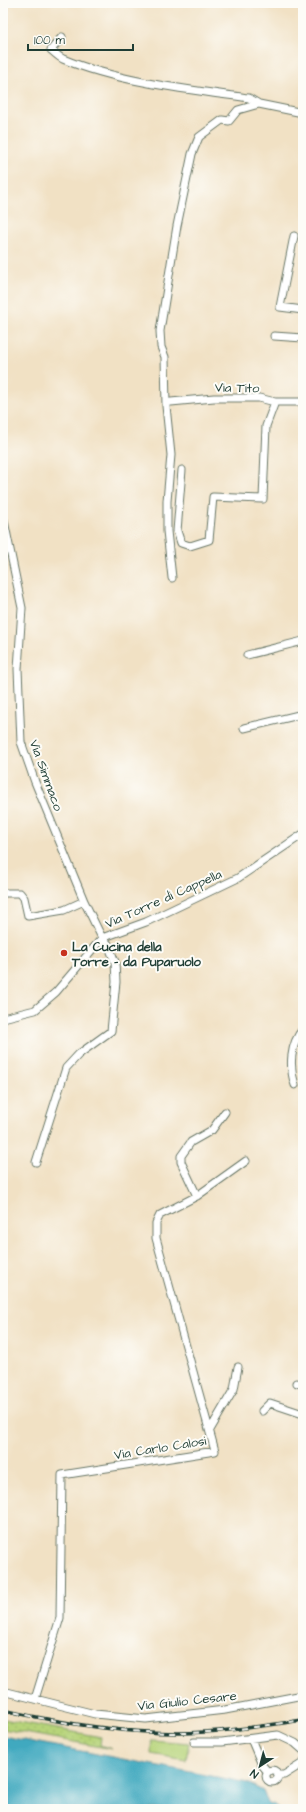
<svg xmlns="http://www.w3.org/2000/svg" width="306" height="1812" viewBox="0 0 306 1812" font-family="'Architects Daughter',sans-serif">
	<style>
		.grass { fill: url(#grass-dots); stroke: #6b8857 }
		.garden { fill: #b7d47a; stroke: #6b8857 }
		.water { fill: #3fa9bf; stroke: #2f737a }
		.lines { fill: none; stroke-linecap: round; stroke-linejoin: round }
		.minor-casing { stroke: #687666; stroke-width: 9 }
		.minor { stroke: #fff; stroke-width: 7 }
		.rail-casing { stroke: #1f3d34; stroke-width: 3.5 }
		.rail { stroke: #fdfcf7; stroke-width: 2; stroke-dasharray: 6; stroke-linecap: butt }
		.poi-dot { fill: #c8321e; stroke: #fdfcf7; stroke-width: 1.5 }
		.labels { text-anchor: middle; stroke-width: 4; stroke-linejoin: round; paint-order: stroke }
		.street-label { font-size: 13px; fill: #1f3d34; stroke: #fdfcf7 }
		.poi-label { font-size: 13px; font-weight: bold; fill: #1f3d34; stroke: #fdfcf7; text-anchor: start }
	</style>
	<defs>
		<pattern id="grass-dots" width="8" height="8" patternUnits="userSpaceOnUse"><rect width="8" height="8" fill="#b7d47a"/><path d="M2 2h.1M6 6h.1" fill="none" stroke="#9db76a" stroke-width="1.8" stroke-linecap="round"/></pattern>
	</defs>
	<rect width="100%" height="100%" fill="#fdfcf7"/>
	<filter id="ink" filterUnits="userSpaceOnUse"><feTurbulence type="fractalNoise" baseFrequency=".025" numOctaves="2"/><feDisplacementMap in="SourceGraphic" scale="8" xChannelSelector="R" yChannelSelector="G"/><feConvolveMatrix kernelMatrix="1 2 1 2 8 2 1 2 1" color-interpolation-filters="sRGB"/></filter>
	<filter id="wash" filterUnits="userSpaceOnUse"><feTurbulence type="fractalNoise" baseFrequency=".012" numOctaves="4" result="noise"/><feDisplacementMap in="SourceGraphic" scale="16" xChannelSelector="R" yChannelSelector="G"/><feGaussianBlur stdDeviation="0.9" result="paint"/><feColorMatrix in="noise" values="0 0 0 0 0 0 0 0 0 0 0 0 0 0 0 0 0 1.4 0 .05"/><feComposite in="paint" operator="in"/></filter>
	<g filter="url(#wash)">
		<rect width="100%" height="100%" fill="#f1e1c4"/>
		<path class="grass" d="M 3,1719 L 101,1737 L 100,1745 L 112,1749 L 3,1729 Z"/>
		<path class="garden" d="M 152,1740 L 189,1743 L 186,1760 L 151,1754 Z"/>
		<path class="water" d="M 3,1736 L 248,1783 L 263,1791 L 269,1805 L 273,1804 L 280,1809 L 3,1809 Z"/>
	</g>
	<g filter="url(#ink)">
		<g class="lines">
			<defs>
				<path id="minor" d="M 62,37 L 51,50 C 55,53 59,57 63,59 C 117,82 191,90 249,98 L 259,104 L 303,113
					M 294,236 L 280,307 L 303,310
					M 274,336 L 303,338
					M 171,402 L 214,398 L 259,398 L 275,402 L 303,402
					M 182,470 L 177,531 L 181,543 L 190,546 L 209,540 L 213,497 L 263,499 L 266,426 L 275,402
					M 3,516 L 22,608 L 18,669 L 21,742 L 35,782 L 84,901 L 102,938 L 108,944 L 115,962 L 116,982 L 111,1031 L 79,1054 L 66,1068 L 36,1162
					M 172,578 L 167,531 L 167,501 L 171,455 L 166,406 L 165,357 L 161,347 L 160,331 L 177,226 L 192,154 L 199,137 L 222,120 L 229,121 L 238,110 L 259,104
					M 247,655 L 303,641
					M 244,728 L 303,714
					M 3,893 L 20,893 L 24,898 L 28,916 L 64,910 L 84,901
					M 3,1018 L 35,1010 L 56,992 L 102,938 L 146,922 L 238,878 L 303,834
					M 295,1085 C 289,1067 290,1044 303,1029
					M 197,1196 L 181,1162 L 181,1156 L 191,1142 L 212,1130 L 225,1112
					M 297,1383 L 303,1385
					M 262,1411 L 270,1403 L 303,1414
					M 210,1430 L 234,1389 L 238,1367
					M 3,1691 L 95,1714 L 146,1719 L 225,1710 L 303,1695
					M 35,1699 L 60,1618 L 62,1475 L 215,1451 L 156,1238 L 156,1223 L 160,1215 L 197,1196 L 246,1161
					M 251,1739 L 262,1765 L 268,1772
					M 194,1742 L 222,1742 L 278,1735 L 295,1743 L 303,1750
					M266 1776a6 6 0 1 1 12 0a6 6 0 1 1-12 0Z
					M 278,1775 L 284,1775 L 303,1763"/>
			</defs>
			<use href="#minor" class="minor-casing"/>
			<use href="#minor" class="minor"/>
			<defs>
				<path id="rail" d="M 3,1710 C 61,1723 119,1733 178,1733 C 220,1733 262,1726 303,1720"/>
			</defs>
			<use href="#rail" class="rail-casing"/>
			<use href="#rail" class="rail"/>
		</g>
	</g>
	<circle class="poi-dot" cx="64" cy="953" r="4"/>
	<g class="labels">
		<g class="street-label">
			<text transform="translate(237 387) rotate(1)" y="5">Via Tito</text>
			<text transform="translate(47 775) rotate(70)" y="5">Via Simmaco</text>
			<text transform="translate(163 898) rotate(-24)" y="5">Via Torre di Cappella</text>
			<text transform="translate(160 1447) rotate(-9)" y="5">Via Carlo Calosi</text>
			<text transform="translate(187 1700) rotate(-6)" y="5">Via Giulio Cesare</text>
		</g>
		<g class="poi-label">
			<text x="72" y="951">La Cucina della<tspan x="72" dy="15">Torre - da Puparuolo</tspan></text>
		</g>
	</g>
	<rect width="306" height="1812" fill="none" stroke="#fdfcf7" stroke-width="16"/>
	<g transform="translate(260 1766) rotate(216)" stroke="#fdfcf7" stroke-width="3" paint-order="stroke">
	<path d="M0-3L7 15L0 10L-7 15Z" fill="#1f3d34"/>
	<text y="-6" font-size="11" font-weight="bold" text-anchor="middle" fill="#1f3d34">N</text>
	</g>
	<path d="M28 44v6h105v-6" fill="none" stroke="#1f3d34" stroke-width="2"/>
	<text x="34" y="44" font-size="12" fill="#1f3d34" stroke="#fdfcf7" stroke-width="3" paint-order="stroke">100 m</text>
</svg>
